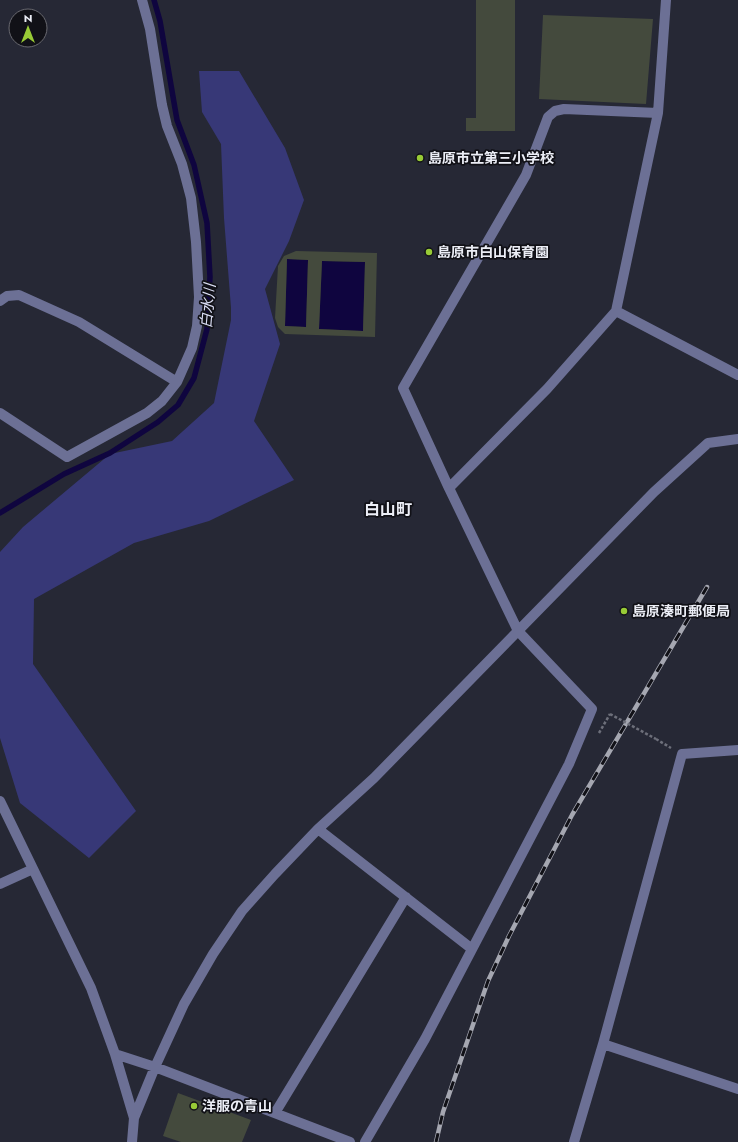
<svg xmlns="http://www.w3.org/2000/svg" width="738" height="1142" viewBox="0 0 738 1142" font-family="Jost,'Noto Sans JP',sans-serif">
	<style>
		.green { fill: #373877 }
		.water { fill: #0f053f }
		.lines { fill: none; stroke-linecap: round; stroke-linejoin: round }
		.stream { stroke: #0f053f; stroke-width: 5.5 }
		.building { fill: #444a3d; fill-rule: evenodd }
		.path { stroke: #6d6f7a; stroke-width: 2.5; stroke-dasharray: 3 2; stroke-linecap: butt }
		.minor { stroke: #6c7095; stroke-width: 10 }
		.rail-casing { stroke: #a5a7b1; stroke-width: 4.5 }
		.rail { stroke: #111117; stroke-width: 3; stroke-dasharray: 9; stroke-linecap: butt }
		.path-bridge { stroke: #6d6f7a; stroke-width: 2.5; stroke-dasharray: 3 2; stroke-linecap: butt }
		.poi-dot { fill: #98cb36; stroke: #111117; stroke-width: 1.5 }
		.labels { text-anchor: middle; stroke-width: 3.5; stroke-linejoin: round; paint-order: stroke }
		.poi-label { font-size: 14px; font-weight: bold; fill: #eceef6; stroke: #111117; text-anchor: start }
		.water-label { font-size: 15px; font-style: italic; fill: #dbdef5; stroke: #111117 }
		.quarter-label { font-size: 16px; font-weight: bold; fill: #eceef6; stroke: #111117 }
	</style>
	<rect width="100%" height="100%" fill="#262835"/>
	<path class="green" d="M 199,71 L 239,71 L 285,148 L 304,200 L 289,241 L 265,289 L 280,344 L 254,421 L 294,480 L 209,521 L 134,543 L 34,599 L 33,664 L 136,811 L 89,858 L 20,803 L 0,738 L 0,552 L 23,527 L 110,454 L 172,441 L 214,403 L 231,320 L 231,308 L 224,218 L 221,144 L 202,112 Z"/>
	<path class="water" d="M 287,259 L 308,260 L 306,327 L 285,326 Z
		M 322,261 L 365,262 L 363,331 L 319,329 Z"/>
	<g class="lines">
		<path class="stream" d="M 0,513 L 64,474 L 110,453 L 158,422 L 178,405 L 194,378 L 207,329 L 210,277 L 207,223 L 194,165 L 177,120 L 160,21 L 154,0"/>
	</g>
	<path class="building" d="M 476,0 L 515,0 L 515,131 L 466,131 L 466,118 L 476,118 Z
		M 543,15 L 653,19 L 646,104 L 539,99 Z
		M 296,251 L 377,253 L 375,337 L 285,334 L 278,327 L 275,318 L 278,266 L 284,256 ZM 287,259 L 308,260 L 306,327 L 285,326 ZM 322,261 L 365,262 L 363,331 L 319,329 Z
		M 178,1093 L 251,1120 L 242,1142 L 181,1142 L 163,1136 Z"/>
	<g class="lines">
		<path class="path" d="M 599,733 L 610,714
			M 656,739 L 671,748"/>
		<path class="minor" d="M 0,301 L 7,296 L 19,295 L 79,322 L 177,382
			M 616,311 L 738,375
			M 0,413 L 67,457 L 147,413 L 162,401 L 177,382 L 192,348 L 197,326 L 199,297 L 196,242 L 191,198 L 182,164 L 167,126 L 162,105 L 150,29 L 142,0
			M 449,488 L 547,389 L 616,311 L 658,113 L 666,0
			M 738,750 L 682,754 L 603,1044 L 738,1089
			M 0,801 L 91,988 L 115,1054 L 134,1118
			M 318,829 L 472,949
			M 0,884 L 33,869
			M 115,1054 L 155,1067 L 350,1142
			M 275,1113 L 406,897
			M 132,1142 L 134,1118 L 155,1067 L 184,1004 L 213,954 L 242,911 L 275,874 L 318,829 L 374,778 L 654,492 L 708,443 L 738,439
			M 365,1142 L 425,1039 L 569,764 L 592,709 L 518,631 L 448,486 L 403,388 L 526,175 L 548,117 L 555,111 L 564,109 L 658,113
			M 574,1142 L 603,1044"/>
		<defs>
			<path id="rail" d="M 436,1142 L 443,1112 L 488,981 L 509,936 L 572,815 L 707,587"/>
		</defs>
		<use href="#rail" class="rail-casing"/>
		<use href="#rail" class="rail"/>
		<path class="path-bridge" d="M 610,714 L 656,739"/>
	</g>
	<g class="poi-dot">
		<circle cx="420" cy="158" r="4"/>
		<circle cx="429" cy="252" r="4"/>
		<circle cx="624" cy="611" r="4"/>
		<circle cx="194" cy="1106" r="4"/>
	</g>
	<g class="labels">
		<g class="poi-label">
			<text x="428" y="163">島原市立第三小学校</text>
			<text x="437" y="257">島原市白山保育園</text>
			<text x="632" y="616">島原湊町郵便局</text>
			<text x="202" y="1111">洋服の青山</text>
		</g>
		<g class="water-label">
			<text transform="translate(208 306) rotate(-85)" y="5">白水川</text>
		</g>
		<g class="quarter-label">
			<text x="388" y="515">白山町</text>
		</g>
	</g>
	<g transform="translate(28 28)"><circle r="19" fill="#111117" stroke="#696970"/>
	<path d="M0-3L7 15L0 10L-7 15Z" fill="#98cb36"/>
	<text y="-6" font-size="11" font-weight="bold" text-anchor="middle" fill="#eceef6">N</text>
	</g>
</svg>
